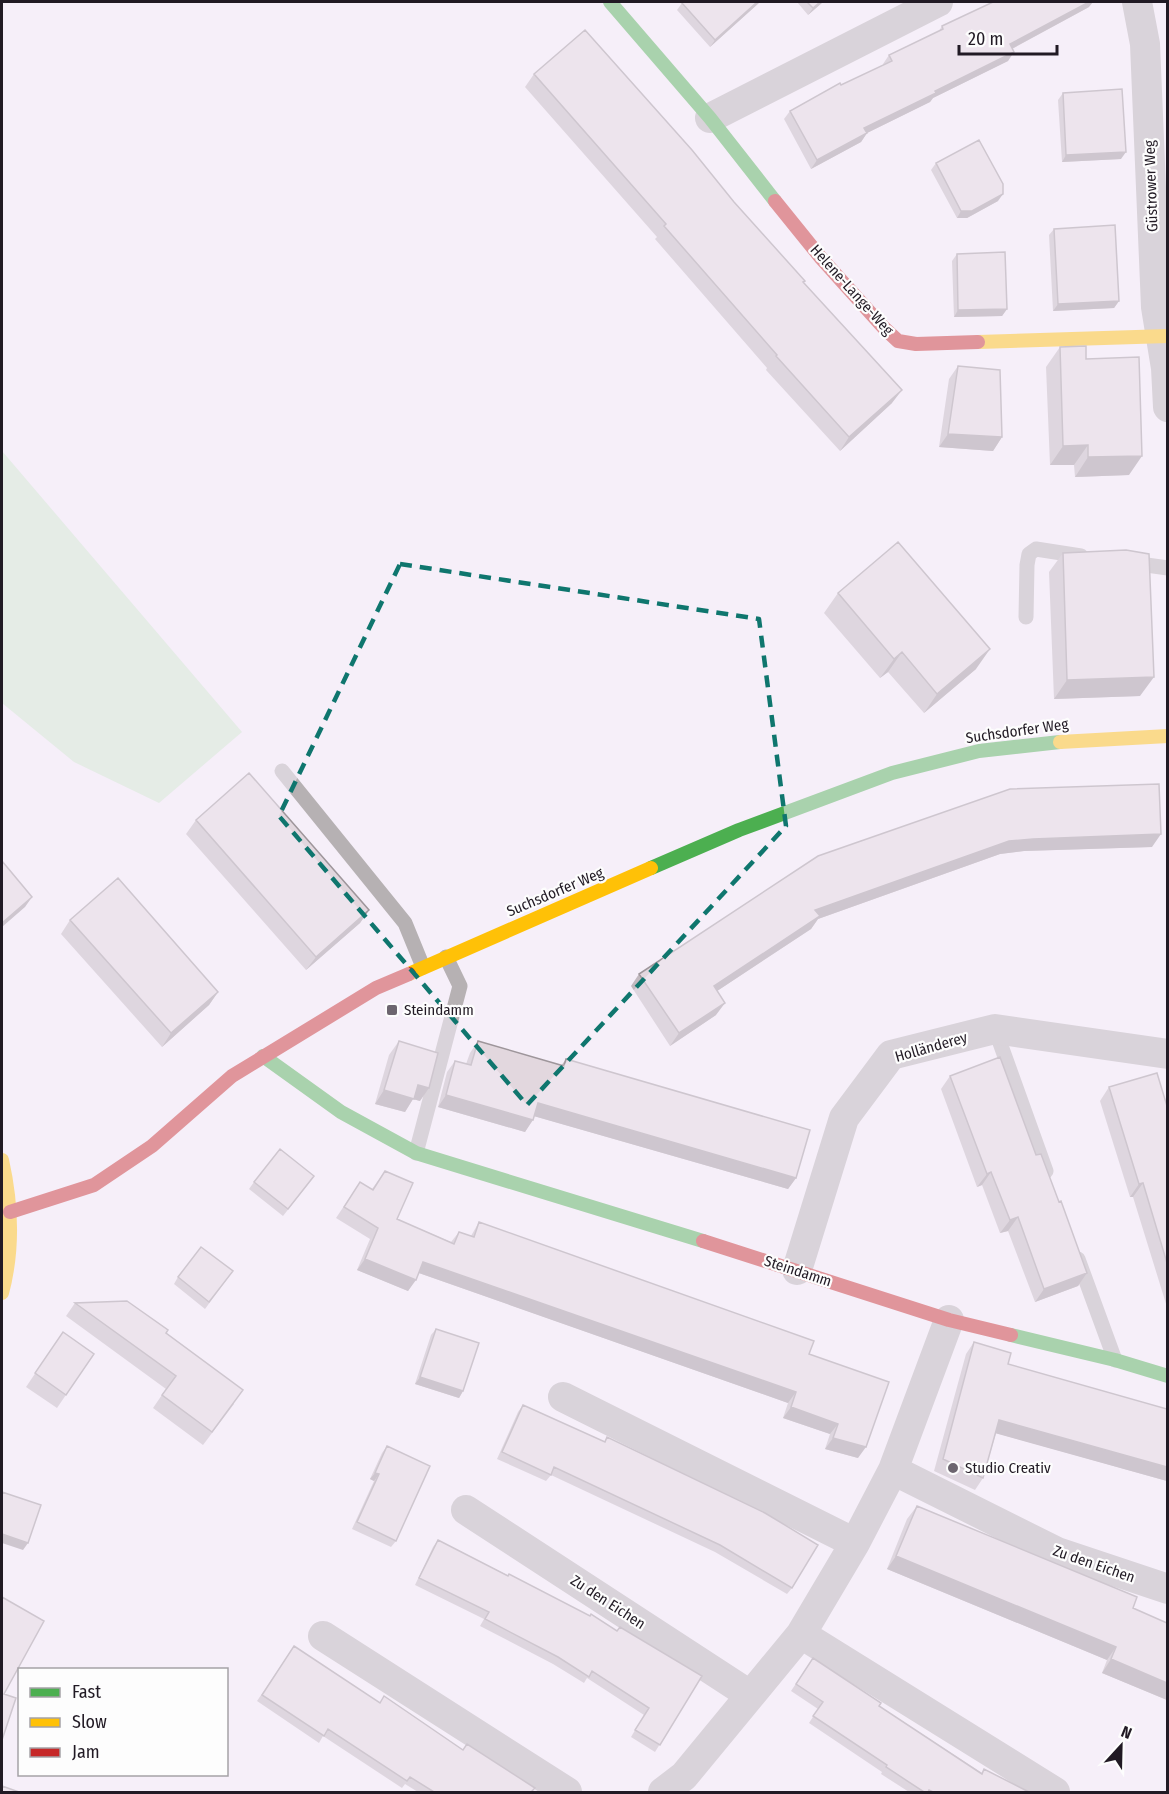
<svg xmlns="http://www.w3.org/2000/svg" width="1169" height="1794" viewBox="0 0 1169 1794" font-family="'Fira Sans Condensed',sans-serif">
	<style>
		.green { fill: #d0e8ce }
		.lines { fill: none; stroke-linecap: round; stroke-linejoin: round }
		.lane { stroke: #b6b1b3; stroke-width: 15 }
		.street { stroke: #b6b1b3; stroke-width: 30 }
		.fast { stroke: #4caf50; stroke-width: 14 }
		.slow { stroke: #ffc107; stroke-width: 14 }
		.jam { stroke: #c62828; stroke-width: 14 }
		.wall { fill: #c2b9bf }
		.shaded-wall { fill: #9e969b }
		.building { fill: #e2d7de; stroke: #9e969b; stroke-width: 1.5 }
		.marked { fill: none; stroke: #0f766e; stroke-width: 4.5; stroke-dasharray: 12 8; stroke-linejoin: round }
		.poi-dot { fill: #6c656f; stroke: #fdfdfd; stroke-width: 2 }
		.labels { text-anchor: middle; stroke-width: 4.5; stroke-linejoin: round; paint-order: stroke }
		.street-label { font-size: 15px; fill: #211a24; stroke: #fdfdfd }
		.poi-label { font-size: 15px; fill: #211a24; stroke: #fdfdfd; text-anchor: start }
	</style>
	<rect width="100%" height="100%" fill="#f6eff9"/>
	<path class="green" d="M 2,451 L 242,732 L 159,803 L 74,762 L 2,703 Z"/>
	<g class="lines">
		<path class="lane" d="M 1132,563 L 1168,568
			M 1026,617 L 1027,565 L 1029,554 L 1036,549 L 1081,556
			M 282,771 L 405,923 L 423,967
			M 995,1029 L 1046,1171
			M 416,1153 L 460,986 L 446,957
			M 1078,1259 L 1115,1360"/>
		<path class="street" d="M 1137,2 L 1145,44 L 1156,307 L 1166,368 L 1168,407
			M 710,118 L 938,2
			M 797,1270 L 844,1118 L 891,1055 L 995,1029 L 1168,1054
			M 563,1397 L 855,1543
			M 893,1470 L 1057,1552 L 1168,1589
			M 466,1510 L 750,1695
			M 801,1634 L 1055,1792
			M 323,1636 L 567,1792
			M 663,1792 L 684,1776 L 801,1634 L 855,1543 L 893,1470 L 949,1320"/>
		<path class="fast" d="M 610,2 L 710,118 L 775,201
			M 651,868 L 739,830 L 892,773 L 979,751 L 1060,742
			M 263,1056 L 341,1112 L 416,1153 L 703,1241
			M 1011,1335 L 1115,1360 L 1168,1376"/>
		<path class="slow" d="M 978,342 L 1168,336
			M 1060,742 L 1168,736
			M 409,974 L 651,868
			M 2,1160 C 12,1205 14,1248 2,1293"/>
		<path class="jam" d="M 775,201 L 821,258 L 884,328 L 898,341 L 916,344 L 978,342
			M 10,1212 L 94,1185 L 152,1146 L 232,1076 L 376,988 L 409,974
			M 703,1241 L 949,1320 L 1011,1335"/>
	</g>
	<path class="wall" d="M 760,2 L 710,47 L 677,10 L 682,3 Z
		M 797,2 L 823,2 L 808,15 Z
		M 1089,7 L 1012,49 L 1008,61 L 933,98 L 930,102 L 867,133 L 861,142 L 811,169 L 784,119 L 790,111 L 884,65 L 883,64 L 889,55 L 939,31 L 942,26 Z
		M 534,74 L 734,202 L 804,282 L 892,403 L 840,451 L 766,370 L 767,368 L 655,239 L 657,237 L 525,87 Z
		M 1063,93 L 1121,159 L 1062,162 L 1058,100 Z
		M 936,163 L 998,201 L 967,218 L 957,218 L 931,170 Z
		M 1054,229 L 1119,301 L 1114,308 L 1053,311 L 1049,235 Z
		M 957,254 L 1007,309 L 1002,316 L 954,317 L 952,261 Z
		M 1060,347 L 1086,359 L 1129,475 L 1075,477 L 1074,465 L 1050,465 L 1046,367 Z
		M 958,366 L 1002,437 L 993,451 L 939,447 L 949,379 Z
		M 1063,553 L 1140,696 L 1054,699 L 1049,572 Z
		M 838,593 L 976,669 L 924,713 L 888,672 L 880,678 L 824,613 Z
		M 1010,789 L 1152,847 L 1024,851 L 1000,854 L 818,919 L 811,929 L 717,991 L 716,1015 L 670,1046 L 631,986 L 639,974 Z
		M 196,820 L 369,910 L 360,923 L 306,970 L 186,834 Z
		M 70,920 L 218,992 L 209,1005 L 162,1047 L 61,934 Z
		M 399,1041 L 420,1101 L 413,1099 L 405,1112 L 375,1104 L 389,1055 Z
		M 478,1041 L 561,1066 L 566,1059 L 796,1178 L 788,1189 L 534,1116 L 525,1132 L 438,1107 L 447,1072 L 455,1061 L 466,1064 L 470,1053 Z
		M 950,1076 L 1036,1155 L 1059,1202 L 1087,1273 L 1078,1286 L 1035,1302 L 1008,1231 L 1000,1233 L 982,1185 L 977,1187 L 941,1089 Z
		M 1109,1087 L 1167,1106 L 1167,1307 L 1133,1197 L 1130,1197 L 1100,1101 Z
		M 385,1171 L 397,1219 L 451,1242 L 459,1232 L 471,1236 L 479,1222 L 809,1354 L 858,1458 L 825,1449 L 830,1434 L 783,1418 L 788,1403 L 419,1273 L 408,1291 L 357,1270 L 370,1239 L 336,1218 L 360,1182 L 372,1189 Z
		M 254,1182 L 309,1183 L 283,1216 L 249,1189 Z
		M 233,1271 L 205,1309 L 174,1284 L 178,1277 Z
		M 75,1303 L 166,1333 L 234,1404 L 203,1445 L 153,1408 L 166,1389 L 66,1316 Z
		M 436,1329 L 463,1391 L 459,1398 L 415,1384 L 431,1335 Z
		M 63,1332 L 94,1354 L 57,1408 L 26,1387 Z
		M 974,1342 L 1008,1364 L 1167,1409 L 1167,1481 L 996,1433 L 983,1478 L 975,1490 L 934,1471 L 966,1354 Z
		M 523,1405 L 604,1442 L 607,1437 L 792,1588 L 787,1594 L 715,1552 L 551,1475 L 546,1481 L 497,1459 L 518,1412 Z
		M 387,1446 L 396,1541 L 391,1547 L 352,1529 L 374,1481 L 370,1479 L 382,1453 Z
		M 917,1506 L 1133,1608 L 1167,1623 L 1167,1700 L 1102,1673 L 1107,1660 L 887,1569 L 907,1519 Z
		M 438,1540 L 617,1631 L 702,1676 L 655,1752 L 631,1737 L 644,1715 L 587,1678 L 584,1683 L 553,1664 L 480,1626 L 484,1619 L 415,1585 L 433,1547 Z
		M 294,1646 L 380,1703 L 463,1750 L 531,1792 L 418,1792 L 405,1784 L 402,1788 L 323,1736 L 319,1743 L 257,1701 Z
		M 813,1658 L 879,1706 L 982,1773 L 984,1769 L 1029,1792 L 909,1792 L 881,1774 L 882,1772 L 809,1723 L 818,1709 L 791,1691 Z"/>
	<path class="shaded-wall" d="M 757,2 L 760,2 L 710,47 L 715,40 Z
		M 820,2 L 823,2 L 808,15 L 813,8 Z
		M 1089,2 L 1093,2 L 1089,7 L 1004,53 L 1010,44 Z
		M 1014,52 L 1008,61 L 933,98 L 930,102 L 867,133 L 861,142 L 811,169 L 817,160 L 864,128 L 935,91 Z
		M 1126,152 L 1121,159 L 1062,162 L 1066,155 Z
		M 1003,194 L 998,201 L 967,218 L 957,218 L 961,211 Z
		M 1119,301 L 1114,308 L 1053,311 L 1058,304 Z
		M 1007,309 L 1002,316 L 954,317 L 958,310 Z
		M 902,390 L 892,403 L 840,451 L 849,437 Z
		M 948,434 L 1002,437 L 993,451 L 939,447 Z
		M 1088,445 L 1074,465 L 1050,465 L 1063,446 Z
		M 1142,456 L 1129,475 L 1075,477 L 1088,457 Z
		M 990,649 L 976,669 L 924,713 L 937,694 Z
		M 902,652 L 888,672 L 880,678 L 894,659 Z
		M 1154,677 L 1140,696 L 1054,699 L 1067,680 Z
		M 1161,834 L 1152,847 L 1024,851 L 1000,854 L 818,919 L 811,929 L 705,999 L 714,986 L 815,910 L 1009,841 L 1033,839 Z
		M 32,897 L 25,907 L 2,927 L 2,923 Z
		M 369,910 L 360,923 L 306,970 L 316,957 Z
		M 218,992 L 209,1005 L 162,1047 L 171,1033 Z
		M 725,1003 L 716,1015 L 670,1046 L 679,1033 Z
		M 418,1085 L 429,1088 L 420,1101 L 413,1099 L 405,1112 L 375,1104 L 384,1090 Z
		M 446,1095 L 533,1120 L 525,1132 L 438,1107 Z
		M 538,1103 L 796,1178 L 788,1189 L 530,1115 Z
		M 991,1172 L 982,1185 L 977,1187 L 987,1174 Z
		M 1143,1183 L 1133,1197 L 1130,1197 L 1139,1184 Z
		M 1018,1217 L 1008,1231 L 1000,1233 L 1010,1220 Z
		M 365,1259 L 416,1280 L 408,1291 L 357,1270 Z
		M 423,1262 L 796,1392 L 788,1403 L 416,1272 Z
		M 1087,1273 L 1078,1286 L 1035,1302 L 1044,1289 Z
		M 420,1377 L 463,1391 L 459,1398 L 415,1384 Z
		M 791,1407 L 838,1424 L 830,1434 L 783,1418 Z
		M 999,1420 L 1167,1467 L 1167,1481 L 991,1432 Z
		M 833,1438 L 866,1447 L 858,1458 L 825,1449 Z
		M 375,1473 L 379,1474 L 374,1481 L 370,1479 Z
		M 2,1534 L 28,1543 L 23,1550 L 2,1543 Z
		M 896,1556 L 1116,1647 L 1107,1660 L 887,1569 Z
		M 1111,1659 L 1167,1683 L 1167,1700 L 1102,1673 Z"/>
	<path class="building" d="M 683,2 L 757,2 L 715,40 L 682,3 Z
		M 807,2 L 820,2 L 813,8 Z
		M 993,2 L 1089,2 L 1010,44 L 1014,52 L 935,91 L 936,93 L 864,128 L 867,133 L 817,160 L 790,111 L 840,83 L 841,85 L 892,61 L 889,55 L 943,29 L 942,26 Z
		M 585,30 L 692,150 L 734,202 L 805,281 L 803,282 L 902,390 L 849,437 L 776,356 L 777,355 L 664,226 L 666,224 L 534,74 Z
		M 1122,89 L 1126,152 L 1066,155 L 1063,93 Z
		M 979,140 L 1003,184 L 1003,194 L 972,211 L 961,211 L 936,163 Z
		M 1115,225 L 1119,301 L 1058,304 L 1054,229 Z
		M 1005,252 L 1007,309 L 958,310 L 957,254 Z
		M 1086,346 L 1086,359 L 1139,357 L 1142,456 L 1088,457 L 1088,445 L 1063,446 L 1060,347 Z
		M 958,366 L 1000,370 L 1002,437 L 948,434 Z
		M 898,542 L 990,649 L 937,694 L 902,652 L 894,659 L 838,593 Z
		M 1126,550 L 1149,554 L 1154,677 L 1067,680 L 1063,553 Z
		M 249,773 L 369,910 L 316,957 L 196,820 Z
		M 1159,784 L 1161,834 L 1033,839 L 1009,841 L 815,910 L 820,916 L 714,986 L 725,1003 L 679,1033 L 639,974 L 818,856 L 1010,789 Z
		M 2,861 L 32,897 L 2,923 Z
		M 118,878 L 218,992 L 171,1033 L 70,920 Z
		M 399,1041 L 438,1053 L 429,1088 L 418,1085 L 414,1099 L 384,1090 Z
		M 478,1041 L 564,1066 L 566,1059 L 810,1130 L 796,1178 L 538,1103 L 533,1120 L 446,1095 L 455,1061 L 471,1065 Z
		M 1000,1057 L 1036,1155 L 1041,1154 L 1059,1202 L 1061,1201 L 1087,1273 L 1044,1289 L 1018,1217 L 1010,1220 L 991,1172 L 987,1174 L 950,1076 Z
		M 1157,1073 L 1167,1106 L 1167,1263 L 1143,1183 L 1139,1184 L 1109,1087 Z
		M 280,1149 L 314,1176 L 288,1209 L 254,1182 Z
		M 385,1171 L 413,1183 L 397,1219 L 454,1244 L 459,1232 L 474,1237 L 479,1222 L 814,1341 L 809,1354 L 889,1382 L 866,1447 L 833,1438 L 838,1424 L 791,1407 L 796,1392 L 423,1262 L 416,1280 L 365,1259 L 378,1228 L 344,1207 L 360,1182 L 373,1190 Z
		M 201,1247 L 233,1271 L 209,1302 L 178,1277 Z
		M 127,1301 L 168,1330 L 166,1333 L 243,1390 L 212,1432 L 162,1395 L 176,1376 L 75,1303 Z
		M 436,1329 L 479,1343 L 463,1391 L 420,1377 Z
		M 63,1332 L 94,1354 L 66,1395 L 35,1373 Z
		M 974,1342 L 1011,1353 L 1008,1364 L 1167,1409 L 1167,1467 L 999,1420 L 983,1478 L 943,1459 Z
		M 523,1405 L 605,1442 L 607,1437 L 765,1513 L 818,1545 L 792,1588 L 720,1545 L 554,1467 L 551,1475 L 502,1452 Z
		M 387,1446 L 430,1466 L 396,1541 L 357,1522 L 379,1474 L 375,1473 Z
		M 2,1492 L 41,1505 L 28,1543 L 2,1534 Z
		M 917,1506 L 1137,1597 L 1133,1608 L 1167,1623 L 1167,1683 L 1111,1659 L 1116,1647 L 896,1556 Z
		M 438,1540 L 508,1576 L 509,1574 L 590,1616 L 591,1614 L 617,1631 L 620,1627 L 702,1676 L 660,1745 L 635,1730 L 649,1708 L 592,1671 L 589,1677 L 558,1657 L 485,1619 L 489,1612 L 419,1578 Z
		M 2,1597 L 44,1621 L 4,1694 L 16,1698 L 2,1740 Z
		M 294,1646 L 380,1703 L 384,1696 L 463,1750 L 467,1744 L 535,1788 L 531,1792 L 434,1792 L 410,1777 L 407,1781 L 328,1729 L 324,1736 L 262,1695 Z
		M 813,1658 L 881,1703 L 879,1706 L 982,1774 L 984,1769 L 1029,1792 L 933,1792 L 929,1790 L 928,1792 L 924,1792 L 886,1767 L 887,1765 L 813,1716 L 823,1702 L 796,1684 Z
		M 2,1786 L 19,1792 L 2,1792 Z"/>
	<path d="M0 0H1169V1794H0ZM 400,564 L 759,619 L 786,826 L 527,1105 L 279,816 Z" fill="#f6eff9" fill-opacity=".55" fill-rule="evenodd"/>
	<path class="marked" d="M 400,564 L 759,619 L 786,826 L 527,1105 L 279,816 Z"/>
	<g class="poi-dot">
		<rect x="386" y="1004" width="12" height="12" rx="3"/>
		<circle cx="953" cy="1468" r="6"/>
	</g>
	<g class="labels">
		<g class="street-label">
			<text transform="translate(1151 186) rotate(-92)" y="5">Güstrower Weg</text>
			<text transform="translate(852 290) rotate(48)" y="5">Helene-Lange-Weg</text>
			<text transform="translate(1017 731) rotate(-8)" y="5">Suchsdorfer Weg</text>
			<text transform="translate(555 892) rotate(-23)" y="5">Suchsdorfer Weg</text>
			<text transform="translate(931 1047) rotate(-16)" y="5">Holländerey</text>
			<text transform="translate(798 1271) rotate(18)" y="5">Steindamm</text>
			<text transform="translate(1094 1564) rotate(19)" y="5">Zu den Eichen</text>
			<text transform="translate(608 1602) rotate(33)" y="5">Zu den Eichen</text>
		</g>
		<g class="poi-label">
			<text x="404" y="1015">Steindamm</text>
			<text x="965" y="1473">Studio Creativ</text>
		</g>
	</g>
	<rect width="1169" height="1794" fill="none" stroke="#211a24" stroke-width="6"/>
	<rect x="18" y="1668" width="210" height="108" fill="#fdfdfd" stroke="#a5a2a6" stroke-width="1.5"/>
	<rect x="30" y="1688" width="30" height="9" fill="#4caf50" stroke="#a5a2a6" stroke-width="1.5"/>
	<text x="72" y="1698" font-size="18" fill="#211a24">Fast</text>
	<rect x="30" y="1718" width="30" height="9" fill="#ffc107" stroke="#a5a2a6" stroke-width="1.5"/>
	<text x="72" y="1728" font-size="18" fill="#211a24">Slow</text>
	<rect x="30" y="1748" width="30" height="9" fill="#c62828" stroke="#a5a2a6" stroke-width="1.5"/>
	<text x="72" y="1758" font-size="18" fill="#211a24">Jam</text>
	<g transform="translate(1121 1746) rotate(22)" stroke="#fdfdfd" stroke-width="4.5" paint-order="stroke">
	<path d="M0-4.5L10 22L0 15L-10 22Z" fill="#211a24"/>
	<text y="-9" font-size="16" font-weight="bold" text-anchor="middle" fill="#211a24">N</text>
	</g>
	<path d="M959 45v9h98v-9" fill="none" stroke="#211a24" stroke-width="3"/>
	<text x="968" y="45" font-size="18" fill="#211a24" stroke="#fdfdfd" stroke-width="4.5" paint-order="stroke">20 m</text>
</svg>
